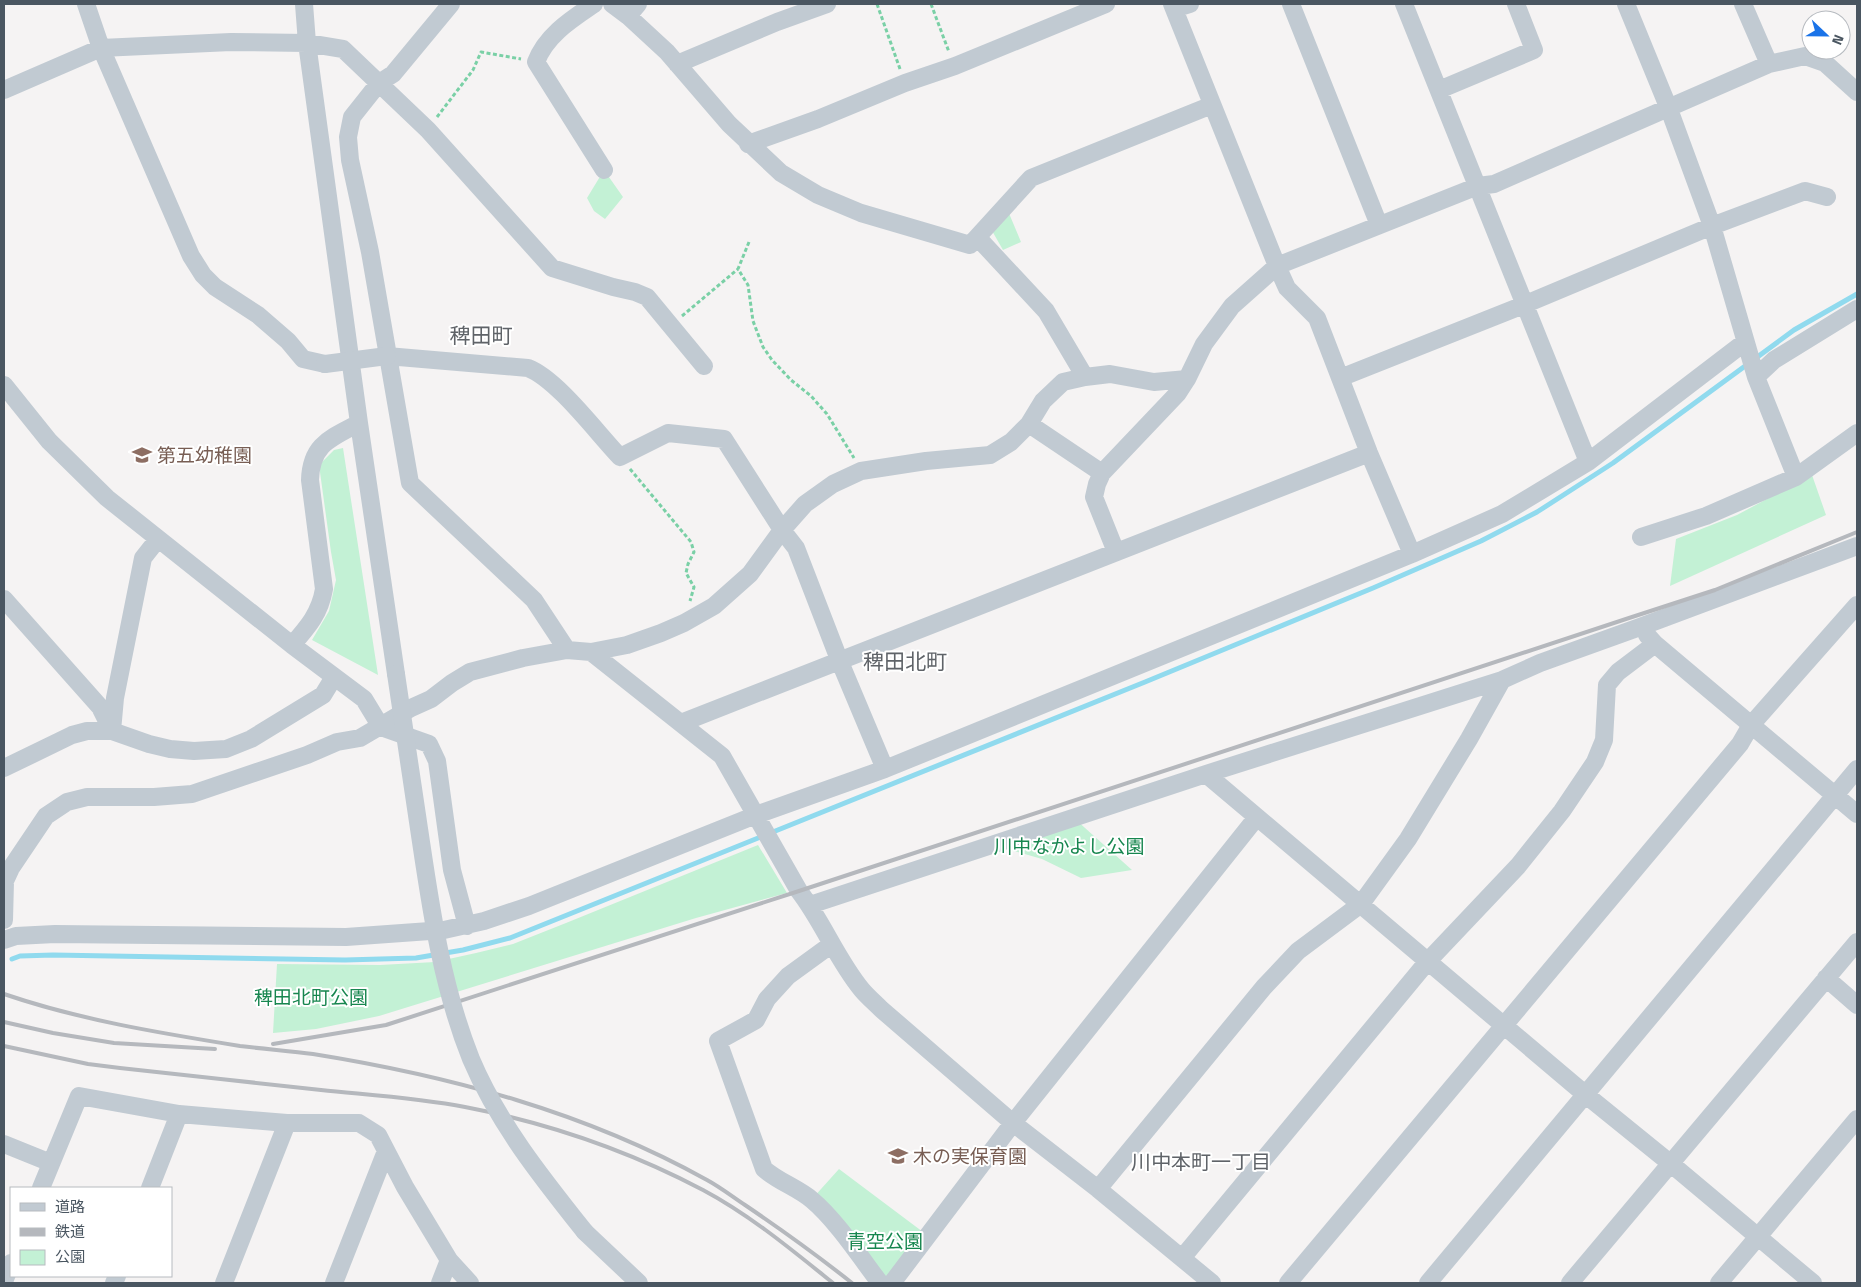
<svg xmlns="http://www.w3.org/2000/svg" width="1861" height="1287" viewBox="0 0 1861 1287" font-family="'Titillium Web','Noto Sans JP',sans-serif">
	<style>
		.green { fill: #c3f1d5 }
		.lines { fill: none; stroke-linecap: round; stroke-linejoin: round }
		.stream { stroke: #90daee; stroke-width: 5 }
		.path { stroke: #7ad0a6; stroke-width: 3; stroke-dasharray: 4 2.5; stroke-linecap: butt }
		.minor { stroke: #c1cad2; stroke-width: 18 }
		.rail { stroke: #b5b8bd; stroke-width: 4 }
		.minor-bridge { stroke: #c1cad2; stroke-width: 18 }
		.labels { text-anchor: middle; stroke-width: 4; stroke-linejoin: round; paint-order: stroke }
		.education-label { font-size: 19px; fill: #785e54; stroke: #fff; text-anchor: start }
		.park-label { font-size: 19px; fill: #17864f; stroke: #fff }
		.neighbourhood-label { font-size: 20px; fill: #5f6368; stroke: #fff }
		.quarter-label { font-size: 21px; fill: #5f6368; stroke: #fff }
	</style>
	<rect width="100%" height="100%" fill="#f5f3f3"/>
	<path class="green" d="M 604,170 L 623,197 L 605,219 L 594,211 L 587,198 Z
		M 1008,211 L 1021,242 L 1003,250 L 991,229 Z
		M 343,448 L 378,675 L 312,640 L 329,611 L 336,580 L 331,552 L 319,465 L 334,450 Z
		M 1812,475 L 1826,515 L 1670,586 L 1676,539 L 1737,515 Z
		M 1075,819 L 1132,870 L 1081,878 L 1042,859 L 993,845 Z
		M 758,845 L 787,893 L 696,918 L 379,1016 L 316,1029 L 273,1033 L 277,964 L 380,965 L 435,962 L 476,953 L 513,944 L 566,923 Z
		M 839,1169 L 927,1235 L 892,1283 L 812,1199 Z"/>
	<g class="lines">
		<path class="stream" d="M 12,959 L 20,956 L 53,955 L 345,960 L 416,958 L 463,950 L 510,938 L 1145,682 L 1373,588 L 1481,541 L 1537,512 L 1613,463 L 1794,330 L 1857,294"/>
		<path class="path" d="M 877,4 L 900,69
			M 931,4 L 949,52
			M 437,117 L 473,70 L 481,52 L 521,59
			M 749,242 L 738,269 L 748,285 L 753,321 L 763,347 L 772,360 L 791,380 L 811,396 L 827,414 L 854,458
			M 682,316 L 738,269
			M 630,469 L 691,542 L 694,552 L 688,564 L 686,573 L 694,587 L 690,601"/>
		<path class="minor" d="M 86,4 L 101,48 L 191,256 L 203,275 L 215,287 L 258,315 L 288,341 L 303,359 L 325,364
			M 304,4 L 307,43 L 359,423 L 396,674
			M 451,4 L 393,74 L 379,83 L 352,117 L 348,137 L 350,160 L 370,252 L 410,483 L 534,600 L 567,650
			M 594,4 C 572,19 546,35 536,62 L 604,170
			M 612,4 L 628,16 L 667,52 L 729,124 L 781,173 L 818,195 L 861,213 L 970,245 L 1031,178 L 1212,105
			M 1172,4 L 1277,266 L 1287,288 L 1317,318 L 1369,453 L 1412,554
			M 1291,4 L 1379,225
			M 1404,4 L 1588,462
			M 1626,4 L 1669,109 L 1712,226 L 1756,377 L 1796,477
			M 1743,4 L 1769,64
			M 1174,9 L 1190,4
			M 628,16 L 638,4
			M 677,64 L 777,22 L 827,4
			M 4,90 L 101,48 L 231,42 L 307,43 L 343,49 L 428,130 L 552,268 L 613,287 L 635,292 L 647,297 L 704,366
			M 1439,90 L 1534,50 L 1516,4
			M 748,144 L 818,119 L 905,83 L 955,66 L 1106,4
			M 978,238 L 1046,311 L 1085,377
			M 387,356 L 528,368 C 557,379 597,433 620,457 L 668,433 L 724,439 L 782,530 L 796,548 L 840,662 L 885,769
			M 1756,377 L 1774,360 L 1857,309
			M 1340,378 L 1526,304 L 1712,226 L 1805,191 L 1827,197
			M 4,385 L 49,441 L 107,498 L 292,645 L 364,699 L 381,727 L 429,744 L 437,761 L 452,870 L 467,926
			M 1029,424 L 1102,473
			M 1641,537 L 1706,516 L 1796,477 L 1857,433
			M 1116,552 L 1094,497 L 1097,484 L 1102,473 L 1178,393 L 1187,379
			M 4,599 L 100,707 L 112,731
			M 1647,635 L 1655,644 L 1857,814
			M 292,645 C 308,627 320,613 324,589 L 310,480 C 311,444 331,438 359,423
			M 591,652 L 722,756 L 799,891 C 823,922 837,960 862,990 C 868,997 875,1003 881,1009 L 1013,1123 L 1098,1189 L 1212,1283
			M 681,723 C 911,635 1139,541 1369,453
			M 112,731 L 115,698 L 143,558 L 158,539
			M 4,768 L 72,735 L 87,731 L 112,731 L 149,744 L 170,749 L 194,751 L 226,749 L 251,739 L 323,695 L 334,677
			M 1206,774 L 1586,1095 L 1670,1163 L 1813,1283
			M 810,905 L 1206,774 L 1502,680 L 1540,663 L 1640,627 L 1857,546
			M 4,920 L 5,881 L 11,868 L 46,816 L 67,802 L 87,797 L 154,797 L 192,794 L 307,755 L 337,742 L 360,738 L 411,708 L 431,699 L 452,683 L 470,672 L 523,658 L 567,650 L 591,652 L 627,645 L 661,633 L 684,623 L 714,606 L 750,574 L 782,530 L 805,504 L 833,484 L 861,471 L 926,461 L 990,455 L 1011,442 L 1029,424 L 1043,401 L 1063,382 L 1085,377 L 1110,374 L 1154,382 L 1187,379 L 1204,344 L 1232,306 L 1277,266 L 1478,186 L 1494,184 L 1769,64 L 1805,56 L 1825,63 L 1857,92
			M 4,940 L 16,936 L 55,934 L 346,937 L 444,930 L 484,921 L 529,906 L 756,815 L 885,769 L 1412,554 L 1502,514 L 1588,462 L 1745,342
			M 832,944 L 788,976 L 767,999 L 756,1020 L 718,1041 L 764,1169 C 779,1182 798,1188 812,1200 C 836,1220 861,1258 880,1283
			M 1826,978 L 1857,1005
			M 4,1144 L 51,1163
			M 41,1188 L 79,1096 L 179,1114 L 287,1123 L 359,1123 L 378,1135 L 405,1187 L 449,1260 L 470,1283
			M 150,1188 L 179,1114
			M 1098,1189 L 1264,987 L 1298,951 L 1361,904 L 1408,839 L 1469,739 L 1502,680
			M 585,1232 L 639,1283
			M 1182,1258 L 1428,961 L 1518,866 L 1562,811 L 1595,762 L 1604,740 L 1607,685 L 1618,672 L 1655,644
			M 4,1282 L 11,1263
			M 114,1283 L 117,1276
			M 224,1283 L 287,1123
			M 334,1283 L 386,1151
			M 440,1283 L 449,1260
			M 892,1283 L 1013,1123 L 1257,817
			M 1288,1283 C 1438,1103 1590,924 1740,744 L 1751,725 L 1857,605
			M 1428,1283 L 1857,769
			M 1570,1283 L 1857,942
			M 1719,1283 L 1857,1119"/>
		<path class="rail" d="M 4,994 C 80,1020 160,1033 240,1046 C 264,1049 289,1051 313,1054 C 450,1076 585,1112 707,1180 C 720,1187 733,1197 745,1205 C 782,1230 818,1256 852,1283
			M 4,1022 L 53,1033 L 114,1043 L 215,1049
			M 273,1044 L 386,1025 L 799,891 L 1629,618 L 1715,590 L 1857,532
			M 4,1046 L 88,1064 L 120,1068 C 187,1075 254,1083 321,1090 C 369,1095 418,1098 465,1107 C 548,1123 629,1151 703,1190 C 750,1215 792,1250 833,1283"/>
		<path class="minor-bridge" d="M 325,364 L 387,356
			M 396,674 C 404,730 413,786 421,842 C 432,916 443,989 471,1059 C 498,1123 542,1178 585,1232"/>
	</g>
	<defs>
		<symbol id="school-bare" viewBox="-9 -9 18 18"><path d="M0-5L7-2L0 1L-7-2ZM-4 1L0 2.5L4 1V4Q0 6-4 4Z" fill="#8d6e63" stroke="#fff" stroke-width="2.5" paint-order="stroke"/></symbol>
	</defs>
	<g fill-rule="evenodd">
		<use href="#school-bare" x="128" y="441" width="28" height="28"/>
		<use href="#school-bare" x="884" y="1142" width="28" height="28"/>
	</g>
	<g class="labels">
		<g class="education-label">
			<text x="157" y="462">第五幼稚園</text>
			<text x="913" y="1163">木の実保育園</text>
		</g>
		<g class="park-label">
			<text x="1069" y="853">川中なかよし公園</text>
			<text x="311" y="1004">稗田北町公園</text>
			<text x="885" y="1248">青空公園</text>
		</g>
		<g class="neighbourhood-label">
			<text x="1201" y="1169">川中本町一丁目</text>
		</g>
		<g class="quarter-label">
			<text x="481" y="343">稗田町</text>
			<text x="905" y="669">稗田北町</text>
		</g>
	</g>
	<rect width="1861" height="1287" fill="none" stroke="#4a5661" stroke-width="10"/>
	<rect x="10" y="1187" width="162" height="90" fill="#ffffff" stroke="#b7bbc0"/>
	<rect x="20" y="1203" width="25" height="8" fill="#c1cad2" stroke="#b7bbc0"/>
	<text x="55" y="1212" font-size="15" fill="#4a5661">道路</text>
	<rect x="20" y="1228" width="25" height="8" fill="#b5b8bd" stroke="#b7bbc0"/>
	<text x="55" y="1237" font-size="15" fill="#4a5661">鉄道</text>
	<rect x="20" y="1250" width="25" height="15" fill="#c3f1d5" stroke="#b7bbc0"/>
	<text x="55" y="1262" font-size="15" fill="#4a5661">公園</text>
	<g transform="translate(1826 35) rotate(112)"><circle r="24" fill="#ffffff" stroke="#b7bbc0"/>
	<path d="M0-4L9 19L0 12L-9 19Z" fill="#1a73e8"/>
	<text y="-8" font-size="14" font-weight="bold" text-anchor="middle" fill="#4a5661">N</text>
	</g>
</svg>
